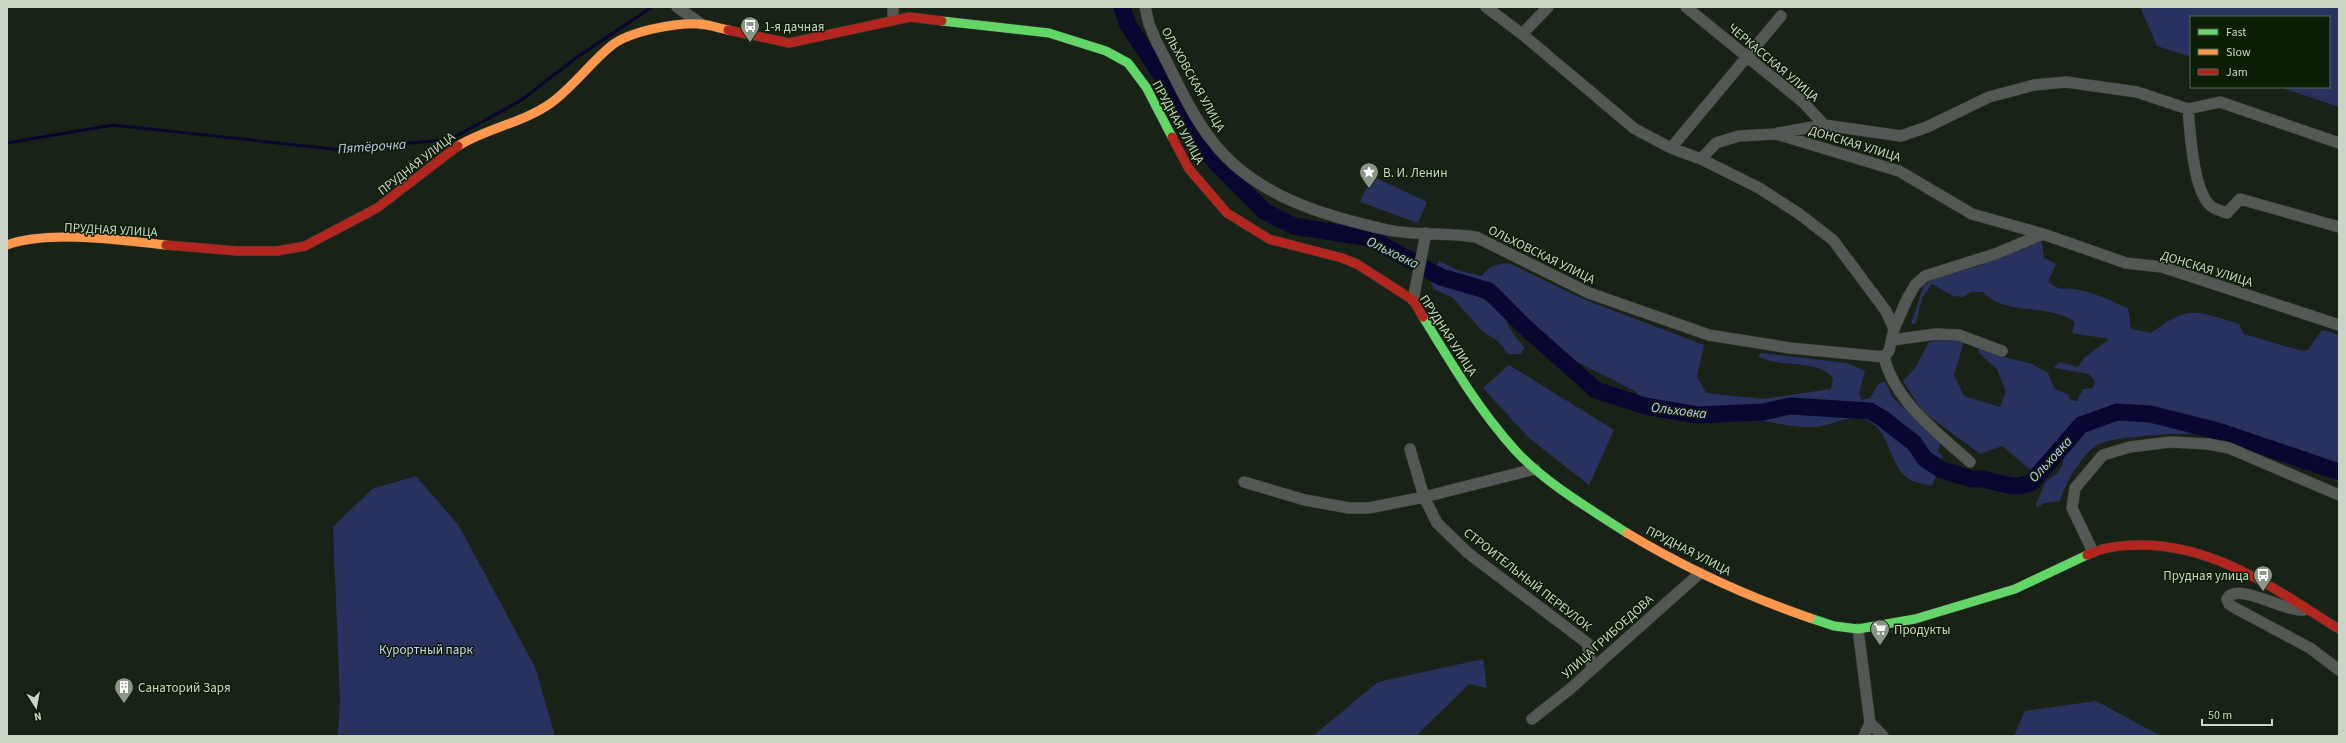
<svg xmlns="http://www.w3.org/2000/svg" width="2346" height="743" viewBox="0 0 2346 743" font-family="'Source Sans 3',sans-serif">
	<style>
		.green { fill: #29325f }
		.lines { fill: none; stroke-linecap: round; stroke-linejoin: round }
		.stream { stroke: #090631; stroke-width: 3 }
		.river { stroke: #090631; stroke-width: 17 }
		.street-casing { stroke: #363e33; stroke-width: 12 }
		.fast-casing { stroke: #363e33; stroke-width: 10 }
		.slow-casing { stroke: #363e33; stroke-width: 10 }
		.jam-casing { stroke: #363e33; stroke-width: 10 }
		.street { stroke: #545854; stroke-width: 11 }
		.fast { stroke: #63d668; stroke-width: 9 }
		.slow { stroke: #ff974d; stroke-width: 9 }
		.jam { stroke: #b3261e; stroke-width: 9 }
		.labels { text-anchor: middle; stroke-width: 3; stroke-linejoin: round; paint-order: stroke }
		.poi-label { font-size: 13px; fill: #cad5c6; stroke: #0d1e07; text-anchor: start }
		.street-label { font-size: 13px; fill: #cad5c6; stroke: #0d1e07 }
		.park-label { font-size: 13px; fill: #c9d3fc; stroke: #0d1e07 }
		.water-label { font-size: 14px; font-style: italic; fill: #bfc9f2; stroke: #0d1e07 }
	</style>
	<rect width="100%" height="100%" fill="#192216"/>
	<path class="green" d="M 2140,7 L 2339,7 L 2339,107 L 2280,87 L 2329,87 L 2329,17 L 2191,17 L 2191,57 L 2157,46 Z
		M 1372,176 L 1427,202 L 1418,223 L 1360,202 Z
		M 2041,239 L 2044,258 L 2056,264 L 2048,282 L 2060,289 C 2082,286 2108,300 2128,308 L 2131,329 L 2151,333 C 2190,304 2196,311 2239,324 L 2244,334 L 2302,351 L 2308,350 L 2322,330 L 2339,335 L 2339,482 L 2311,469 L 2306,456 L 2209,424 C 2196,436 2187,434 2169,434 C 2154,435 2108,438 2097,445 C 2082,454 2065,484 2060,501 L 2044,503 L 2037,508 L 2036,504 L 2046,481 L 2058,473 L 2063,463 L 2064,455 L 2059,444 L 2033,472 L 2002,446 L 1980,454 L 1922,411 L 1903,381 L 1915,368 L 1929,342 L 1944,339 L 1964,341 L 1954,375 L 1964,396 L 2000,407 L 2006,392 L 1997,369 L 1979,353 L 1978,345 L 2004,357 L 2032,364 L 2048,373 L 2055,389 L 2068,394 L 2070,400 L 2077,401 L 2083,389 L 2093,388 L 2095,381 L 2089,374 L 2054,368 L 2059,362 L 2078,367 L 2084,358 L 2109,339 L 2072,333 L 2075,322 C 2048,303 2004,316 1983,292 L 1971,292 L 1963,297 L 1953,296 L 1932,284 L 1922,298 L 1916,323 L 1911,324 L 1924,285 L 1932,279 L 1979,266 Z
		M 1439,261 L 1460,271 L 1482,276 C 1489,266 1496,264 1509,263 L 1583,299 L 1704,345 L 1697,376 L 1706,393 L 1762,399 L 1831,389 L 1833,378 C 1816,358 1780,369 1758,356 L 1761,353 L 1847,363 L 1865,371 L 1859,394 L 1862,400 L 1870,398 L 1878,384 L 1885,381 L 1893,398 L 1940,442 L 1938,452 L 1943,456 L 1932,486 C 1925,484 1917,483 1911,480 C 1890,471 1892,434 1870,422 C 1854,413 1838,422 1822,426 C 1795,431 1770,419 1743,419 L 1733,409 L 1697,410 L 1644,401 L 1635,391 L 1569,358 L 1497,290 L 1435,269 Z
		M 1431,282 C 1454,282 1487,297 1502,314 C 1506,318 1507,323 1509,327 C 1513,334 1519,341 1524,347 L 1521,354 L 1508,354 L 1498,341 L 1482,331 L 1453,298 L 1434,289 Z
		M 1509,365 L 1614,430 L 1589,485 L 1529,438 L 1483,388 Z
		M 416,476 L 459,526 L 535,667 L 555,736 L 338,736 L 340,701 L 333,527 L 372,489 Z
		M 1483,659 L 1487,688 L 1469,684 L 1416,736 L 1313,736 L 1378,682 Z
		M 2096,701 L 2161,736 L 2014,736 L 2025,711 Z"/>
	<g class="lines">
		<path class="stream" d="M 7,143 L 113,125 L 342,150 L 451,139 L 520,101 L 576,58 L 652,7"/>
		<path class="river" d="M 1122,7 L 1128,25 L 1172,91 L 1211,157 L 1264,211 L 1294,226 L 1370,238 L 1441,277 L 1489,291 L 1525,327 L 1596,390 L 1645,406 L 1698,415 L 1763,412 L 1790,406 L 1870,411 L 1882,418 L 1914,443 L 1925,459 L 1942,470 L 1972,479 L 1982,479 L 2012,486 L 2019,486 L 2031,483 L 2081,425 L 2117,412 L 2150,414 L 2218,431 L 2339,472"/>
		<defs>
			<path id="street" d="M 677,7 L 701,24
				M 893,7 L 893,19
				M 1145,7 L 1149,24 L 1156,41 C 1174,74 1189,112 1213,142 C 1255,196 1324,216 1388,230 C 1417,236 1447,232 1476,237 L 1589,293 L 1709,335 L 1790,348 L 1884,357
				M 1486,7 L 1522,34 L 1635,129 L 1671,148 L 1701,159 L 1716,143 L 1739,136 L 1776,134 L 1899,171 L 1972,214 L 2043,234 L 2126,263 L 2162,267 L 2339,325
				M 1686,7 L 1804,103 L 1824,125
				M 1522,34 L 1548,7
				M 2188,109 C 2190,131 2193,190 2210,205 C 2213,209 2222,211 2227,213 L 2240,199 L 2339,227
				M 1778,133 L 1824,125 L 1901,136 L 1927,127 L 1989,97 L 2034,85 L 2066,82 L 2137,92 L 2188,109 L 2220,102 L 2339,143
				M 1671,148 L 1781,16
				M 1701,159 L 1759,188 L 1798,213 L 1833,240 L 1886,311 L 1894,329
				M 1413,300 L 1426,233
				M 1892,340 L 1936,334 L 1959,335 L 2002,351
				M 1884,357 L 1889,351 L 1894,329 L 1907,299 L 1915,285 L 1925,276 L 1995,254 L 2043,234
				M 1884,357 C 1895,402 1937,432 1970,462
				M 1410,449 L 1424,497 L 1437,523 L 1468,553 L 1587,643 L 1592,668
				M 1244,482 L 1305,500 L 1349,508 L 1369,508 L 1424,497 L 1535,469
				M 2093,552 L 2072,508 L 2075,488 L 2103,455 L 2130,447 L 2170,442 L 2208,444 L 2229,448 L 2339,495
				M 2304,610 C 2284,612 2237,581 2227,599 L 2229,604 L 2235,608 L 2310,648 L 2339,670
				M 1858,629 L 1870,723 L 1883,736
				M 1532,719 L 1570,689 L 1700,573
				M 1864,736 L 1870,723"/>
			<path id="fast" d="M 942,21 L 1049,33 L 1106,51 L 1128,63 L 1146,87 L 1172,137
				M 1423,317 C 1451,363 1479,410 1515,450 C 1544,482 1590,509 1627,533
				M 1810,618 L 1834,626 L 1858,629 L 1915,619 L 2015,589 L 2087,555"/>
			<path id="slow" d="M 458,146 C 487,128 523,123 551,103 C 573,87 590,63 611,46 C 629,31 678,22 701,24 C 710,25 719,28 728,30
				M 7,245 C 48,230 121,240 166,245
				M 1627,533 C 1685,568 1746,596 1810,618"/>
			<path id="jam" d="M 728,30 L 789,43 L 910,17 L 942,21
				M 1172,137 L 1189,169 L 1227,213 L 1269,239 L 1342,258 L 1357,264 L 1413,300 L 1423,317
				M 166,245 L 237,251 L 277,251 L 305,246 L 377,208 L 458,146
				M 2087,555 C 2103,547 2122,545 2140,545 C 2217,545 2276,590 2339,629"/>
		</defs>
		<use href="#street" class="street-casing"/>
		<use href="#fast" class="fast-casing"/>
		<use href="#slow" class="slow-casing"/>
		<use href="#jam" class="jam-casing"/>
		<use href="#street" class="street"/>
		<use href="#fast" class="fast"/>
		<use href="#slow" class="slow"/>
		<use href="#jam" class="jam"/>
	</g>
	<defs>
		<symbol id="bus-pin" viewBox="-11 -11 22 30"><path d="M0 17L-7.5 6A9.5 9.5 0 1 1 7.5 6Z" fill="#8c9688" stroke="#0d1e07"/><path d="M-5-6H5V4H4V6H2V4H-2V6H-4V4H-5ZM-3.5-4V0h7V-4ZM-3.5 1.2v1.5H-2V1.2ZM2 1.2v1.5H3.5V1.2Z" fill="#fff"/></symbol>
		<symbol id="sight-pin" viewBox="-11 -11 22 30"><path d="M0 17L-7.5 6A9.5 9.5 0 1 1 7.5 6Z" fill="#8c9688" stroke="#0d1e07"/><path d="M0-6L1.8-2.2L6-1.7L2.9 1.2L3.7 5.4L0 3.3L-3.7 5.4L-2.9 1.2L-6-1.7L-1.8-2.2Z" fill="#fff"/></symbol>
		<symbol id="supermarket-pin" viewBox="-11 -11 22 30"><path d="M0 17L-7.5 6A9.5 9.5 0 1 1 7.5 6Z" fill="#8c9688" stroke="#0d1e07"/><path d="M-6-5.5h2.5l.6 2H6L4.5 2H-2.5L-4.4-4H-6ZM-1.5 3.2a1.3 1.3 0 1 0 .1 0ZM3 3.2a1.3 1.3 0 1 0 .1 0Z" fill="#fff"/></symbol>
		<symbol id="building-pin" viewBox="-11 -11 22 30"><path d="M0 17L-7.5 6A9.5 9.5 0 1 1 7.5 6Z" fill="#8c9688" stroke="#0d1e07"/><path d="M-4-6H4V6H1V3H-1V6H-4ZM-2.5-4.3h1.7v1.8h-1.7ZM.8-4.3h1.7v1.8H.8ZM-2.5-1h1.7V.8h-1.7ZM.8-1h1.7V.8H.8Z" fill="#fff"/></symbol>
	</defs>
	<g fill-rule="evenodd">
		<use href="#bus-pin" x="739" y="15" width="22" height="30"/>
		<use href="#sight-pin" x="1358" y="161" width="22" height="30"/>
		<use href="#bus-pin" x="2252" y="564" width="22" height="30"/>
		<use href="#supermarket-pin" x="1869" y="618" width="22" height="30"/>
		<use href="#building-pin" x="113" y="676" width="22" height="30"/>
	</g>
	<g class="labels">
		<g class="poi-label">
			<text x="764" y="31">1-я дачная</text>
			<text x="1383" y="177">В. И. Ленин</text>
			<text x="2249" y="580" text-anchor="end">Прудная улица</text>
			<text x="1894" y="634">Продукты</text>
			<text x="138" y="692">Санаторий Заря</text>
		</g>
		<g class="street-label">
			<text transform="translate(1774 62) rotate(40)" y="5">ЧЕРКАССКАЯ УЛИЦА</text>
			<text transform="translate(1194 79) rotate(61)" y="5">ОЛЬХОВСКАЯ УЛИЦА</text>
			<text transform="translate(1179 122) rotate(61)" y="5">ПРУДНАЯ УЛИЦА</text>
			<text transform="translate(1855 143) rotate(17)" y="5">ДОНСКАЯ УЛИЦА</text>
			<text transform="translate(416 163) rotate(-38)" y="5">ПРУДНАЯ УЛИЦА</text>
			<text transform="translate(111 229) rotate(3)" y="5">ПРУДНАЯ УЛИЦА</text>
			<text transform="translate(1542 254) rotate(26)" y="5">ОЛЬХОВСКАЯ УЛИЦА</text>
			<text transform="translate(2207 268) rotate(17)" y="5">ДОНСКАЯ УЛИЦА</text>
			<text transform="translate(1449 335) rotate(57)" y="5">ПРУДНАЯ УЛИЦА</text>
			<text transform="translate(1689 550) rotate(27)" y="5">ПРУДНАЯ УЛИЦА</text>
			<text transform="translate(1528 579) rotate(38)" y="5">СТРОИТЕЛЬНЫЙ ПЕРЕУЛОК</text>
			<text transform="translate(1607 636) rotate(-42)" y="5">УЛИЦА ГРИБОЕДОВА</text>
		</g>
		<g class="park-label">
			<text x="426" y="654">Курортный парк</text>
		</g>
		<g class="water-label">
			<text transform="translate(372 146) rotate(-4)" y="5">Пятёрочка</text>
			<text transform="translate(1393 252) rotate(26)" y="5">Ольховка</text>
			<text transform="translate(1679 410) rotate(7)" y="5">Ольховка</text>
			<text transform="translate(2050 459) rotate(-47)" y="5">Ольховка</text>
		</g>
	</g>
	<rect width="2346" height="743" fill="none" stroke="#cad5c6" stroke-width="16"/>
	<rect x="2190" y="16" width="140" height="72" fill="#0d1e07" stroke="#596753"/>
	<rect x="2198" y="29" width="20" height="6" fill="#63d668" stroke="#596753"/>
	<text x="2226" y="36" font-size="12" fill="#cad5c6">Fast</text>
	<rect x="2198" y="49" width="20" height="6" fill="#ff974d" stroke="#596753"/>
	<text x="2226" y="56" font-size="12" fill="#cad5c6">Slow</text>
	<rect x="2198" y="69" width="20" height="6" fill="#b3261e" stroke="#596753"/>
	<text x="2226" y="76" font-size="12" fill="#cad5c6">Jam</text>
	<g transform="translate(36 707) rotate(169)" stroke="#0d1e07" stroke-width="3" paint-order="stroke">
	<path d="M0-3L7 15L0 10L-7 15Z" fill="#cad5c6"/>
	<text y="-6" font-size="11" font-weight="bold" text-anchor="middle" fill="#cad5c6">N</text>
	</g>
	<path d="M2202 719v6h70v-6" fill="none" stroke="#cad5c6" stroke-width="2"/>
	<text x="2208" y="719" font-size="12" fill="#cad5c6" stroke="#0d1e07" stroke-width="3" paint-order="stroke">50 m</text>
</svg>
